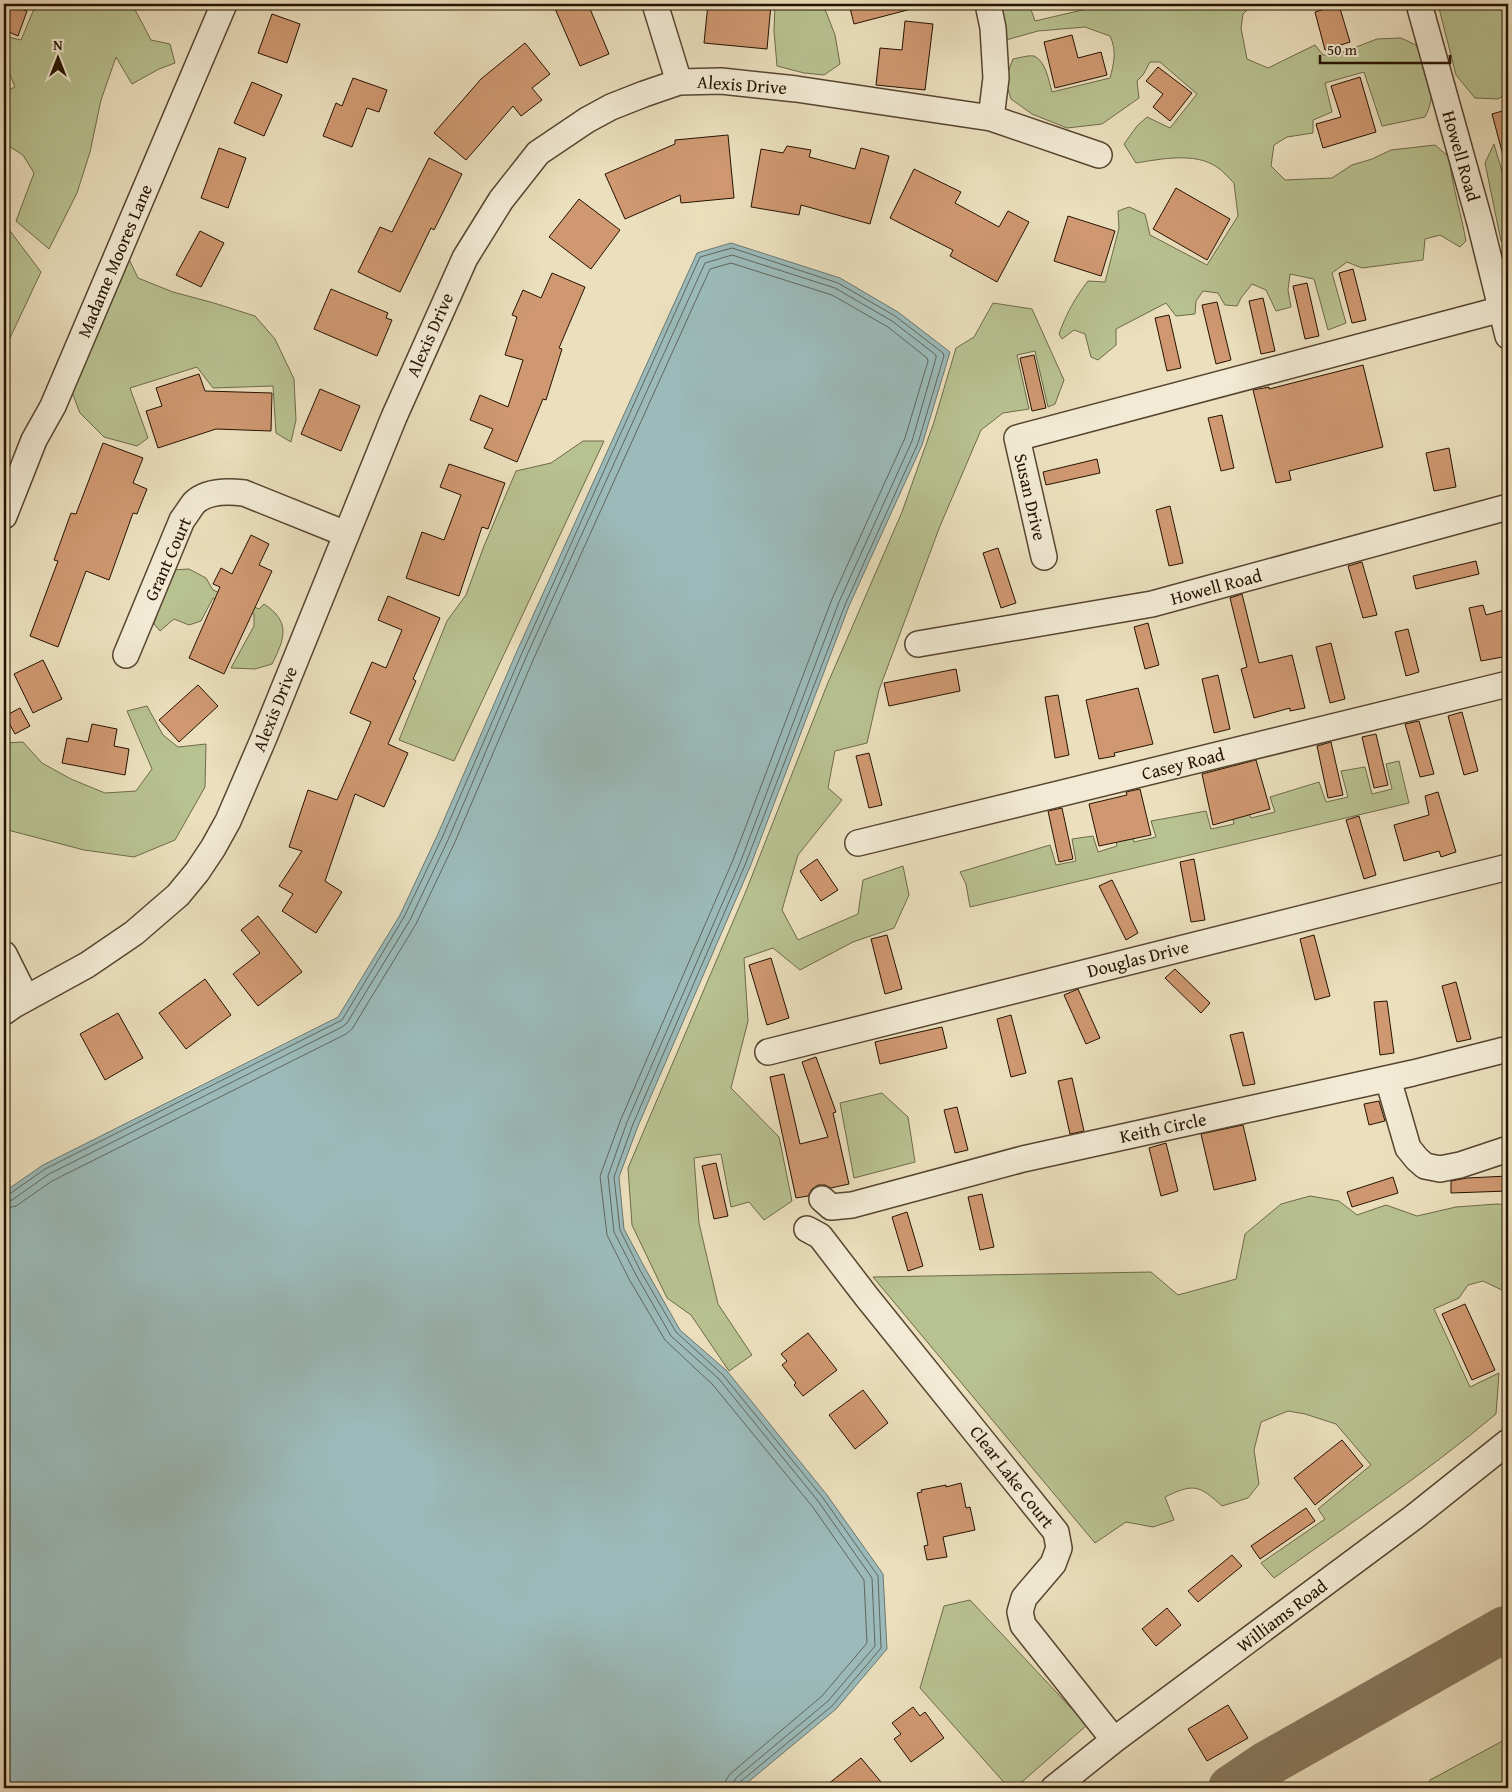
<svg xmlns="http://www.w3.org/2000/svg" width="1512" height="1792" viewBox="0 0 1512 1792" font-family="'Gentium Book Plus',serif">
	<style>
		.green { fill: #b8c190; stroke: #6e6a48 }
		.water { fill: #9bbab9; stroke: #6c776f }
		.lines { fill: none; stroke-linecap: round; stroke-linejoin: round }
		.shore { stroke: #60665d; stroke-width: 1 }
		.taxiway { stroke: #88785f; stroke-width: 46 }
		.building { fill: #cf9871; stroke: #251201 }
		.minor-casing { stroke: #564530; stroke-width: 28 }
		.minor { stroke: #f2ead4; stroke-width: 25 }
		.labels { text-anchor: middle; stroke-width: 4; stroke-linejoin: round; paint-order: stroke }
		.street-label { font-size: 18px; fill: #251201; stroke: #f2ead4 }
	</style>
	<rect width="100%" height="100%" fill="#ebdfbd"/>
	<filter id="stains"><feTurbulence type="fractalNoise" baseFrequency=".004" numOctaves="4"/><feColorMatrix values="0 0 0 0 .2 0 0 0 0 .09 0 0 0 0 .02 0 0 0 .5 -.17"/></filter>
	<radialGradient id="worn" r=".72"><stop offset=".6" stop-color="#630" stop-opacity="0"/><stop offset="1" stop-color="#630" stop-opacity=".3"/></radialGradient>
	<path class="green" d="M 21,4 L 132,4 L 151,40 L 170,44 L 175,63 L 159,69 L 132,84 L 116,57 L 101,100 L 90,152 L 77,193 L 49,249 L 16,221 L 34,173 L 23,155 L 4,143 L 4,92 L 15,87 L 8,70 L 4,65 L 4,36 L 21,40 L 34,9 Z
		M 775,4 L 823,4 L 835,35 L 840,64 L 824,75 L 804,73 L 777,66 L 774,31 Z
		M 1002,4 L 1029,4 L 1035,21 L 1108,4 L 1253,4 L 1243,14 L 1241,28 L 1247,59 L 1268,68 L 1315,45 L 1323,55 L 1338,54 L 1377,39 L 1401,38 L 1416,45 C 1428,70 1439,91 1425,117 L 1382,126 L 1364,72 L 1325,83 L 1332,112 L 1313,120 L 1313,133 L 1287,137 L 1274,145 L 1271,166 L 1285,180 L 1332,178 L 1352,165 L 1372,159 L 1391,150 L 1435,145 L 1449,157 C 1452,185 1461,213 1466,241 L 1460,247 L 1440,235 L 1425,239 L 1423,260 L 1362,268 L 1347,262 L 1332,273 L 1346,323 L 1328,330 L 1314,279 L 1290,274 L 1288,290 L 1291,307 L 1276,311 L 1266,290 L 1252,284 L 1241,298 L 1237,306 L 1225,305 L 1218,293 L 1203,291 L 1196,301 L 1195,314 L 1176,316 L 1166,303 L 1116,329 L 1116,345 L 1098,360 L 1091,357 L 1085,334 L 1074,330 L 1062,339 L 1059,334 C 1066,314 1075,298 1088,281 L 1105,282 L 1119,228 L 1118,211 L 1129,207 L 1145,214 L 1150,235 L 1207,265 L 1238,216 L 1234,183 C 1229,178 1223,171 1217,167 C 1195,152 1161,159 1136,163 L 1124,144 L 1137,126 L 1147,117 L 1170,128 L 1197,94 L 1160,62 L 1150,62 L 1143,75 L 1137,81 L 1139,98 L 1102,124 L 1067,128 L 1032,114 L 1011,99 L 1005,80 L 1013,59 C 1019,58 1028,55 1034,56 C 1046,61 1049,82 1052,92 L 1110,78 C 1114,63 1117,51 1110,36 L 1085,27 L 1038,31 L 1006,40 Z
		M 1438,4 L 1508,4 L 1508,93 L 1498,99 L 1475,98 L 1456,75 Z
		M 1494,144 L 1503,175 L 1508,174 L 1508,242 L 1501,241 L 1485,163 Z
		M 4,223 L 41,272 L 9,340 L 4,355 Z
		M 127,255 L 138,278 L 173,292 L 214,303 L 255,316 L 275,339 L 294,379 L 296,420 L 291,442 L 276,433 L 273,386 L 213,388 L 197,367 L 130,388 L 148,438 L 137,446 L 104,437 L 80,413 L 70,387 Z
		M 993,303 L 1032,309 L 1064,380 L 1055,404 L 1048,407 L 1035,351 L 1017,355 L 1029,409 L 1003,413 L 981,430 L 940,526 L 879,690 L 867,743 L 835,751 L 828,788 L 842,800 L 798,855 L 782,910 L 798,940 L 858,914 L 863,880 L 903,866 L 909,895 L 894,928 L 853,942 L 800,970 L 773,948 L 744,958 L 748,1021 L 731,1088 L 779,1137 L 792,1201 L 764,1220 L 749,1202 L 731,1207 L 721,1154 L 694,1158 L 699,1223 L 718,1304 L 752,1355 L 729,1371 L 691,1315 L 667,1298 L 632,1225 L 628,1168 L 746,891 L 827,685 L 902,512 L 934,422 L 956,348 L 974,337 Z
		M 583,441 L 604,441 L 454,761 L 399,740 L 447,621 L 466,595 L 484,546 L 516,471 L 551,463 Z
		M 189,569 L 206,578 L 213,590 L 259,609 L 264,604 C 291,622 285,638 272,664 L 255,669 L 231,668 L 254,626 L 254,614 L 213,598 L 201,621 L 189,625 L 174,619 L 160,631 L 154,624 L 172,570 Z
		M 147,706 L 163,735 L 178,747 L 206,744 L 205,787 L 175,840 L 134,857 L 84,850 L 4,829 L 4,743 L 23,742 L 42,763 L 71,779 L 105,793 L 136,791 L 152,769 L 127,711 Z
		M 1399,761 L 1409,803 L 970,907 L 966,884 L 960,872 L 1050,845 L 1056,865 L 1076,861 L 1072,839 L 1093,836 L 1098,852 L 1117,846 L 1114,832 L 1130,827 L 1134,842 L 1156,837 L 1151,821 L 1206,811 L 1211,829 L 1234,824 L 1230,806 L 1245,803 L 1251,818 L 1275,812 L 1270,797 L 1319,782 L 1326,802 L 1348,797 L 1341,771 L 1365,767 L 1372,794 L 1392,789 L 1386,764 Z
		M 882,1093 L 908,1117 L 915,1162 L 854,1178 L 840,1103 Z
		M 1310,1196 L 1339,1201 L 1357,1215 L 1386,1205 L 1417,1216 L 1456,1207 L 1497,1204 L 1508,1205 L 1508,1293 L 1483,1281 L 1468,1285 L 1459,1298 L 1434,1309 L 1470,1387 L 1499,1373 L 1496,1414 C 1426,1473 1349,1524 1274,1578 L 1261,1563 L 1325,1519 L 1318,1509 L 1371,1465 L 1336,1424 L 1305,1414 L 1288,1411 L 1261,1422 L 1254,1450 L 1259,1484 L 1248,1498 L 1222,1506 C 1199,1485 1194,1483 1165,1497 L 1174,1520 L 1153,1527 L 1126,1522 L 1095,1543 L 873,1277 L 1151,1272 L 1178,1295 L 1236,1279 L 1245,1234 L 1281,1204 Z
		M 970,1600 L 1087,1725 L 1015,1788 L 1009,1788 L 920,1688 L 944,1606 Z
		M 1508,1738 L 1508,1788 L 1426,1788 L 1430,1780 Z"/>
	<path class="water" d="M 731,243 L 840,278 L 898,312 L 950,352 L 922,445 L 849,606 L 750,867 L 638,1126 L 619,1177 L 624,1229 L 646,1270 L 680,1330 L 727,1371 L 827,1495 L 883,1574 L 887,1649 L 836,1709 L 741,1788 L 4,1788 L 4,1192 L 43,1165 L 338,1017 L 400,915 L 437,836 L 517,651 L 697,253 Z"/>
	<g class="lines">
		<path class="shore" d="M 4,1196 L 8,1195 L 45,1169 L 342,1020 L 404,917 L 442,838 L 522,653 L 700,257 L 732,248 L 838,283 L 895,316 L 943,353 L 944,356 L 918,443 L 845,605 L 745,865 L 633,1124 L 614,1177 L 620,1230 L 641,1272 L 676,1332 L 723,1375 L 823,1498 L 878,1576 L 881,1648 L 832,1706 L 740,1782 L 738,1788
			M 4,1202 L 12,1200 L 49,1174 L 342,1027 L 347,1023 L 410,920 L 448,840 L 527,655 L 705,263 L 732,255 L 835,288 L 892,321 L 936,355 L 936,358 L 912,441 L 839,602 L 740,863 L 627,1122 L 608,1176 L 614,1232 L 636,1275 L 671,1336 L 719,1379 L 818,1501 L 872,1578 L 875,1646 L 828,1701 L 736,1778 L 733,1783 L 732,1788
			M 4,1209 L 16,1206 L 52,1181 L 346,1034 L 352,1029 L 416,924 L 454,844 L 534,658 L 710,269 L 731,263 L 832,295 L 888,327 L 927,358 L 928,361 L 905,438 L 832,599 L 733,860 L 621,1119 L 600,1176 L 607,1235 L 629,1279 L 665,1340 L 713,1385 L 812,1506 L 864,1580 L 867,1643 L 822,1696 L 730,1774 L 726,1780 L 725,1788"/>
		<path class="taxiway" d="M 1231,1788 L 1265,1765 L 1505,1629"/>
	</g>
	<path class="building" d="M 4,4 L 27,11 L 18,36 L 4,30 Z
		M 553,4 L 588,4 L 609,54 L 580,66 Z
		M 708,4 L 771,4 L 767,49 L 704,43 Z
		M 849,4 L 914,4 L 915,8 L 854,24 Z
		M 1339,5 L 1350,42 L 1325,50 L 1315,12 Z
		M 272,14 L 300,24 L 287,63 L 258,53 Z
		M 905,21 L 933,24 L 925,90 L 876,85 L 880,48 L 902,50 Z
		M 1072,35 L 1078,58 L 1101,52 L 1107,75 L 1055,88 L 1044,42 Z
		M 525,43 L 550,74 L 532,88 L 542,100 L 521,116 L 513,106 L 466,160 L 434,133 L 481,79 Z
		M 1158,67 L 1192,93 L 1170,121 L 1153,107 L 1163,94 L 1146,81 Z
		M 1360,77 L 1376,132 L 1323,148 L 1316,124 L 1341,117 L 1331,86 Z
		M 353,78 L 387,90 L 379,112 L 367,108 L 352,147 L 323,136 L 336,103 L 342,106 Z
		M 252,82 L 282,95 L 264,136 L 234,123 Z
		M 1506,110 L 1508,118 L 1508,158 L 1504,159 L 1492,114 Z
		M 728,135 L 734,198 L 681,203 L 680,195 L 625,219 L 605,174 L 675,144 L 675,140 Z
		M 787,146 L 811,150 L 809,157 L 855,169 L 861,148 L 889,156 L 870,224 L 801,205 L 799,215 L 751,207 L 761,149 L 783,153 Z
		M 219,148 L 246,158 L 228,208 L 201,198 Z
		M 429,158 L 462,174 L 434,230 L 431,228 L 400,292 L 358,272 L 380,227 L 392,232 Z
		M 914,169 L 961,192 L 955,203 L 999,227 L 1008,211 L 1029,222 L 997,282 L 950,256 L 953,250 L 890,218 Z
		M 1176,188 L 1230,219 L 1207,260 L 1153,229 Z
		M 579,199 L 620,230 L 591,269 L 549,237 Z
		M 1068,216 L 1115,231 L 1101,276 L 1054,261 Z
		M 200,231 L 224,243 L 201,287 L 176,275 Z
		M 1353,269 L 1366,320 L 1352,323 L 1339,273 Z
		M 552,273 L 585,287 L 559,348 L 562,349 L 546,400 L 543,399 L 517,462 L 484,448 L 493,429 L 470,420 L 480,395 L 508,407 L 523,360 L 505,355 L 517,317 L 512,315 L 523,290 L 541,298 Z
		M 1307,283 L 1319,336 L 1305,339 L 1293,286 Z
		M 331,289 L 388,313 L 386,318 L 392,320 L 377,356 L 314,329 Z
		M 1263,298 L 1275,351 L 1261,354 L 1249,301 Z
		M 1217,302 L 1231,360 L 1216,364 L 1202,305 Z
		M 1169,315 L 1181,368 L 1167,371 L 1155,318 Z
		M 1034,355 L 1046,408 L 1032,411 L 1020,358 Z
		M 1363,365 L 1383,447 L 1289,471 L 1291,480 L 1276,483 L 1253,390 L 1269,387 L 1269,389 Z
		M 199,374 L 205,391 L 272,393 L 271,431 L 216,429 L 158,448 L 146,411 L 162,406 L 156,388 Z
		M 320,389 L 360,406 L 341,451 L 301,434 Z
		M 1222,415 L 1234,468 L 1221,471 L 1208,418 Z
		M 103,443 L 143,458 L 133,483 L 147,489 L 137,514 L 133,513 L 109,580 L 86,571 L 58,647 L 30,636 L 58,561 L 54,560 L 71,513 L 76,514 Z
		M 1449,448 L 1456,487 L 1434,491 L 1426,453 Z
		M 1097,459 L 1100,473 L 1046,485 L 1043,472 Z
		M 449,464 L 505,483 L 488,529 L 482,527 L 459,596 L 406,578 L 422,532 L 444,540 L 461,495 L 440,487 Z
		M 1170,506 L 1183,563 L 1169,566 L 1156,510 Z
		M 251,535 L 269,544 L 259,565 L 272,571 L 224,674 L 189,658 L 220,587 L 213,584 L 221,568 L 232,574 Z
		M 998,548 L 1016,603 L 1001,608 L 983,553 Z
		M 1476,561 L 1479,574 L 1416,589 L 1413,576 Z
		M 1362,562 L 1377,615 L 1363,618 L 1348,566 Z
		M 1242,594 L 1259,663 L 1292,655 L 1305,708 L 1290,711 L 1290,708 L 1254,718 L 1241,669 L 1247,667 L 1230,598 Z
		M 388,596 L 440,618 L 413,679 L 416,681 L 388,744 L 408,753 L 384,807 L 355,794 L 325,881 L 342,892 L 316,933 L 282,911 L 293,894 L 279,886 L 302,851 L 289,847 L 308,790 L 337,800 L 371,722 L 350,713 L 372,662 L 386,668 L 402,630 L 378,620 Z
		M 1483,605 L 1486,615 L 1508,609 L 1508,656 L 1481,661 L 1469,608 Z
		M 1148,623 L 1159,665 L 1145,669 L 1134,627 Z
		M 1408,629 L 1419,672 L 1406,676 L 1395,632 Z
		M 1331,643 L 1345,699 L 1330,703 L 1316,647 Z
		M 43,660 L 62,699 L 33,713 L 14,674 Z
		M 956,669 L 960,691 L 889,706 L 884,683 Z
		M 1218,675 L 1230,729 L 1214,733 L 1202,679 Z
		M 198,685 L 218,706 L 179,742 L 159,720 Z
		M 1138,688 L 1153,744 L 1114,753 L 1115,756 L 1099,759 L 1086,700 Z
		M 1058,695 L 1069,755 L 1055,758 L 1045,697 Z
		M 20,708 L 30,726 L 15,734 L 5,716 Z
		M 1462,712 L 1478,771 L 1464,775 L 1448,716 Z
		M 1419,721 L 1434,774 L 1420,777 L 1405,724 Z
		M 92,724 L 117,729 L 114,746 L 129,749 L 125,775 L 62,763 L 67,738 L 88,742 Z
		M 1376,734 L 1388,785 L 1374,788 L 1362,737 Z
		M 1331,742 L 1343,795 L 1328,798 L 1317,746 Z
		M 869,753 L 882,805 L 869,808 L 856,756 Z
		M 1256,760 L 1270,809 L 1213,825 L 1202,774 Z
		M 1140,789 L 1151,835 L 1099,846 L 1089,804 L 1127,795 L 1126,792 Z
		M 1438,792 L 1456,852 L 1441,857 L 1439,851 L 1404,861 L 1394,825 L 1429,815 L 1425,796 Z
		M 1062,808 L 1073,859 L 1059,862 L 1048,811 Z
		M 1359,816 L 1376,875 L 1364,879 L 1346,820 Z
		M 817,859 L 838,890 L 821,901 L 800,871 Z
		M 1194,859 L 1205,920 L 1191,922 L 1180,862 Z
		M 1112,880 L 1138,933 L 1126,940 L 1099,886 Z
		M 258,916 L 302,972 L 258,1006 L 233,974 L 260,953 L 241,930 Z
		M 887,935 L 902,989 L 885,994 L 871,939 Z
		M 1314,935 L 1330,996 L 1315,1000 L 1300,939 Z
		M 771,958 L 789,1018 L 767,1025 L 749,965 Z
		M 1175,969 L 1210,1003 L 1201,1013 L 1165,978 Z
		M 205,979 L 231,1015 L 186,1049 L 159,1013 Z
		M 1456,982 L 1471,1039 L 1457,1042 L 1442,986 Z
		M 1078,989 L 1100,1038 L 1086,1044 L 1064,995 Z
		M 1387,1001 L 1394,1053 L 1380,1055 L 1374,1002 Z
		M 118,1013 L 143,1058 L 105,1080 L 80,1034 Z
		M 1011,1015 L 1026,1073 L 1011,1077 L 997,1019 Z
		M 942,1027 L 947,1048 L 880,1064 L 875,1042 Z
		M 1243,1032 L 1255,1084 L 1243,1086 L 1230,1035 Z
		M 816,1057 L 836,1112 L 833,1113 L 849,1184 L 831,1188 L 825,1185 L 818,1185 L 812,1189 L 808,1196 L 796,1198 L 770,1077 L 784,1074 L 800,1144 L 828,1137 L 802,1062 Z
		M 1072,1078 L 1084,1131 L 1070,1134 L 1058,1081 Z
		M 1379,1101 L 1385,1121 L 1369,1125 L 1364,1104 Z
		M 957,1107 L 968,1150 L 955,1153 L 944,1110 Z
		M 1243,1125 L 1256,1180 L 1214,1190 L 1201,1134 Z
		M 1166,1143 L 1178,1191 L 1161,1196 L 1149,1148 Z
		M 716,1163 L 728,1216 L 714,1219 L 702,1166 Z
		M 1508,1176 L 1508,1191 L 1451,1193 L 1451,1181 L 1467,1178 Z
		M 1393,1177 L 1398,1193 L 1352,1207 L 1347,1192 Z
		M 982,1194 L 994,1247 L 980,1250 L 968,1197 Z
		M 907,1212 L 923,1266 L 908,1271 L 892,1217 Z
		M 1465,1304 L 1495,1370 L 1472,1380 L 1442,1314 Z
		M 808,1333 L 837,1370 L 803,1396 L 794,1385 L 796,1383 L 782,1365 L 787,1361 L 781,1354 Z
		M 863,1390 L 888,1423 L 855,1449 L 829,1415 Z
		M 1342,1440 L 1363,1466 L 1315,1505 L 1294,1478 Z
		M 961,1483 L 966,1508 L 970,1507 L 975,1530 L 943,1537 L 947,1557 L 927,1560 L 924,1546 L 928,1545 L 917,1493 L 922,1492 L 921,1490 L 946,1485 L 946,1487 Z
		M 1306,1508 L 1315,1521 L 1260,1559 L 1251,1546 Z
		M 1232,1555 L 1242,1566 L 1198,1602 L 1188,1591 Z
		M 1167,1608 L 1181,1625 L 1156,1646 L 1142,1629 Z
		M 1228,1705 L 1248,1738 L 1207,1761 L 1188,1729 Z
		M 913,1707 L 920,1716 L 925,1712 L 944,1738 L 911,1762 L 894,1739 L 901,1734 L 892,1723 Z
		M 861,1758 L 886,1788 L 823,1788 Z"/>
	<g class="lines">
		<defs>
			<path id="minor" d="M 655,4 L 679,82
				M 988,4 L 993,28 L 996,78 L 991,118
				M 1419,4 L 1480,223 L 1508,336
				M 4,516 L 34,440 L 53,406 L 224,4
				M 1044,557 L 1017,438 L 1502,309
				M 918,644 L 1152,604 L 1508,507
				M 126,655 L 182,520 C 186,515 190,508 194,503 C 206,491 228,491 244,493 L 346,534
				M 858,843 L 1508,684
				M 4,954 L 26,998
				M 4,1012 L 14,1005 L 87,965 L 134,933 L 178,895 L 197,872 L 213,848 L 228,821 L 263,740 L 394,417 L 465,258 L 501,200 L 538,153 L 587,120 L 611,107 L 644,94 L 679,82 L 721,81 L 796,89 L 991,118 L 1099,155
				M 768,1052 L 1508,867
				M 1388,1079 L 1408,1148 L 1417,1159 L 1425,1166 L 1440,1169 L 1460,1165 L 1508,1149
				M 822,1199 L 831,1207 L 852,1205 L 1023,1159 L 1413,1073 L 1508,1049
				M 807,1229 L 820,1236 L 866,1296 L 1056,1532 L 1059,1548 L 1053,1564 L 1024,1598 L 1020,1612 L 1023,1625 L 1114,1740
				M 1054,1788 L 1114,1740 L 1414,1517 L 1508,1442"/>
		</defs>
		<use href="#minor" class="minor-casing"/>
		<use href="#minor" class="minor"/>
	</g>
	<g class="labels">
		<g class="street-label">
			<text transform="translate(742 85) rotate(4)" y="6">Alexis Drive</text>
			<text transform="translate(1461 156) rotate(74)" y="6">Howell Road</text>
			<text transform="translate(115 261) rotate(-67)" y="6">Madame Moores Lane</text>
			<text transform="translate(430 335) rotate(-66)" y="6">Alexis Drive</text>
			<text transform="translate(1030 497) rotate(77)" y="6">Susan Drive</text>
			<text transform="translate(168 559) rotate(-66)" y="6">Grant Court</text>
			<text transform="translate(1216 587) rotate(-15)" y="6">Howell Road</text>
			<text transform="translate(275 709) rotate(-68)" y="6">Alexis Drive</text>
			<text transform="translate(1183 764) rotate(-14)" y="6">Casey Road</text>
			<text transform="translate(1138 959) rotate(-14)" y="6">Douglas Drive</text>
			<text transform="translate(1163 1128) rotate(-12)" y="6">Keith Circle</text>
			<text transform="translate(1012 1477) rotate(52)" y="6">Clear Lake Court</text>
			<text transform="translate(1282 1616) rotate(-37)" y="6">Williams Road</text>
		</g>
	</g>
	<rect width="1512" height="1792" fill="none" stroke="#ebdfbd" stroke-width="20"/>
	<rect x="5" y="5" width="1502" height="1782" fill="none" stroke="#251201" stroke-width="2.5"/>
	<rect x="10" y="10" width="1492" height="1772" fill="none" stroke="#251201"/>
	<g transform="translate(58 58)" stroke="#f2ead4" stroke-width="4" paint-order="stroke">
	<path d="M0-4L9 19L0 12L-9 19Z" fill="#251201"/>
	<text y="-8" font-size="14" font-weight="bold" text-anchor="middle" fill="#251201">N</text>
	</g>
	<path d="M1320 55v8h130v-8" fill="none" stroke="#251201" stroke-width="2.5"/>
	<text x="1327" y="55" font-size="15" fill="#251201" stroke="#f2ead4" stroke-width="4" paint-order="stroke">50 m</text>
	<rect width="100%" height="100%" filter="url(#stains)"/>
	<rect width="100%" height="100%" fill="url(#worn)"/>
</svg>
